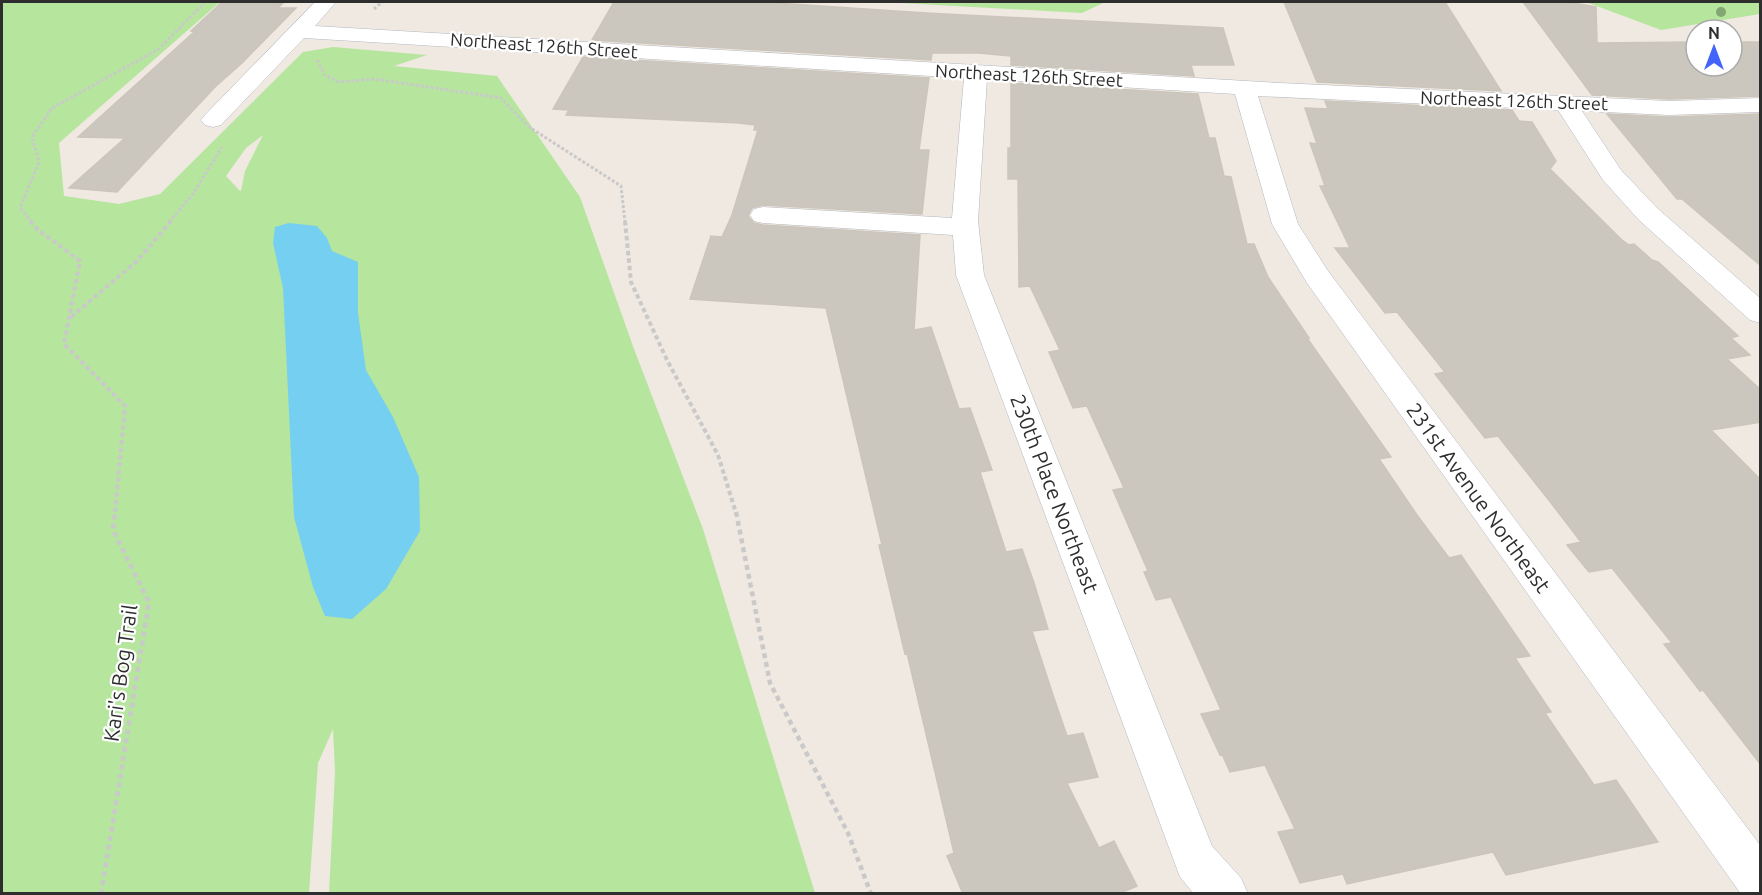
<svg xmlns="http://www.w3.org/2000/svg" width="1762" height="895" viewBox="0 0 1762 895" font-family="Ubuntu,sans-serif">
	<style>
		.green { fill: #b6e59e; fill-rule: evenodd }
		.water { fill: #75cff0 }
		.building { fill: #cbc7bf; stroke: #cbc5ba; stroke-width: 1.5 }
		.lines { fill: none; stroke-linecap: round; stroke-linejoin: round }
		.minor-casing { stroke: #b4b7c1; stroke-width: 1 }
		.path-far2 { stroke: #c9c9c9; stroke-width: 3; stroke-dasharray: 3 2; stroke-linecap: butt }
		.path-far1 { stroke: #c9c9c9; stroke-width: 4; stroke-dasharray: 4.5 3; stroke-linecap: butt }
		.path { stroke: #c9c9c9; stroke-width: 4.5; stroke-dasharray: 5 4; stroke-linecap: butt }
		.minor { fill: #fff; fill-rule: evenodd }
		.tree { fill: #84a574 }
		.labels { text-anchor: middle; stroke-width: 4.5; stroke-linejoin: round; paint-order: stroke }
		.far-street-label { font-size: 18px; fill: #2e2e2e; stroke: #fff }
		.street-label { font-size: 21px; fill: #2e2e2e; stroke: #fff }
	</style>
	<rect width="100%" height="100%" fill="#efe9e1"/>
	<path class="green" d="M 2,2 L 220,2 L 59,143 L 64,196 L 119,204 L 160,194 L 303,52 L 333,47 L 427,55 L 394,66 L 497,76 L 580,197 L 634,349 L 703,529 L 815,893 L 329,893 L 335,772 L 333,729 L 318,763 L 309,893 L 2,894 ZM 263,135 L 245,171 L 241,191 L 239,190 L 226,176 L 246,148 Z
		M 883,2 L 1105,2 L 1082,13 Z
		M 1586,2 L 1760,2 L 1760,14 L 1661,30 Z"/>
	<path class="water" d="M 289,223 L 317,226 L 327,238 L 332,251 L 358,262 L 358,313 L 366,370 L 393,417 L 419,477 L 420,531 L 386,589 L 352,619 L 325,616 L 313,587 L 294,517 L 283,288 L 273,243 L 275,227 Z"/>
	<path class="building" d="M 222,2 L 284,2 L 278,8 L 296,8 L 242,63 L 215,87 L 117,192 L 69,188 L 125,138 L 78,137 L 194,32 L 191,31 Z
		M 614,2 L 776,2 L 776,3 L 926,13 L 1223,28 L 1234,65 L 1191,65 L 1194,76 L 1011,65 L 1011,56 L 978,53 L 932,53 L 931,60 L 592,40 Z
		M 1284,2 L 1445,2 L 1501,91 L 1317,82 Z
		M 1523,2 L 1568,2 L 1596,7 L 1597,43 L 1696,42 L 1696,66 L 1732,66 L 1732,42 L 1761,42 L 1761,96 L 1669,99 L 1592,95 Z
		M 583,57 L 929,78 L 919,150 L 929,150 L 922,214 L 763,205 L 752,208 L 748,216 L 754,223 L 763,225 L 920,235 L 914,330 L 931,327 L 959,409 L 970,408 L 992,470 L 980,472 L 1006,552 L 1022,549 L 1034,583 L 1048,629 L 1032,631 L 1053,695 L 1067,736 L 1083,733 L 1098,777 L 1067,783 L 1099,848 L 1114,841 L 1137,886 L 1118,894 L 963,894 L 947,856 L 954,853 L 907,653 L 905,654 L 879,545 L 882,545 L 826,308 L 690,299 L 711,236 L 722,237 L 732,215 L 758,130 L 754,130 L 755,125 L 739,123 L 566,115 L 569,110 L 553,109 Z
		M 1011,83 L 1198,94 L 1209,138 L 1215,138 L 1224,176 L 1231,177 L 1247,244 L 1254,244 L 1268,277 L 1309,338 L 1307,338 L 1391,457 L 1379,459 L 1417,515 L 1449,558 L 1461,555 L 1530,656 L 1515,658 L 1551,712 L 1545,713 L 1594,785 L 1616,780 L 1658,842 L 1506,875 L 1493,852 L 1347,884 L 1343,874 L 1300,883 L 1278,832 L 1295,829 L 1265,765 L 1230,772 L 1222,754 L 1220,755 L 1201,714 L 1221,710 L 1171,597 L 1156,600 L 1144,572 L 1148,571 L 1113,490 L 1124,488 L 1087,406 L 1073,408 L 1049,352 L 1060,350 L 1030,286 L 1019,287 L 1018,179 L 1008,179 L 1008,148 L 1011,148 Z
		M 1325,101 L 1512,110 L 1519,121 L 1532,122 L 1556,161 L 1550,169 L 1622,240 L 1629,245 L 1634,244 L 1652,260 L 1658,262 L 1738,336 L 1731,338 L 1750,355 L 1727,359 L 1761,390 L 1761,422 L 1711,430 L 1761,480 L 1761,765 L 1703,690 L 1700,691 L 1664,644 L 1672,643 L 1612,568 L 1589,572 L 1567,545 L 1581,542 L 1548,499 L 1498,436 L 1485,438 L 1435,374 L 1445,372 L 1397,312 L 1385,313 L 1335,248 L 1350,248 L 1320,186 L 1325,186 L 1310,143 L 1317,144 L 1305,108 L 1328,109 Z
		M 1607,114 L 1669,117 L 1761,114 L 1761,266 L 1682,199 L 1677,199 Z"/>
	<g class="lines">
		<defs>
			<path id="minor" d="M 315,2 L 336,2 L 315,26 L 1280,83 L 1669,101 L 1760,98 L 1760,112 L 1669,115 L 1582,111 L 1621,170 L 1657,208 L 1760,298 L 1760,323 L 1750,320 L 1639,220 L 1603,180 L 1558,110 L 1258,96 L 1298,224 L 1328,271 L 1760,845 L 1760,894 L 1741,894 L 1307,283 L 1272,224 L 1235,94 L 987,79 L 978,221 L 984,275 L 1212,846 L 1241,878 L 1248,894 L 1194,894 L 1180,877 L 1174,861 L 956,275 L 953,235 L 763,223 L 754,221 L 750,215 L 754,209 L 763,207 L 952,218 L 964,78 L 304,38 L 221,125 L 213,127 L 205,125 L 201,120 L 205,115 Z"/>
		</defs>
		<use href="#minor" class="minor-casing"/>
		<path class="path-far2" d="M 374,9 L 382,2
			M 317,60 L 325,75 L 339,82 L 375,79 L 501,98 L 529,127 L 621,186 L 625,222
			M 32,222 L 20,208 L 39,162 L 32,137 L 52,108 L 159,49 L 205,2
			M 169,222 L 193,194 L 222,147"/>
		<path class="path-far1" d="M 30,221 L 37,229 L 80,261 L 64,344 L 125,406 L 115,513
			M 625,221 L 631,282 L 667,360 L 718,455 L 736,513
			M 71,317 L 137,261 L 171,221"/>
		<path class="path" d="M 736,512 L 770,683 L 848,833 L 871,894
			M 101,894 L 149,602 L 113,530 L 115,512"/>
		<use href="#minor" class="minor"/>
	</g>
	<circle class="tree" cx="1721" cy="12" r="5"/>
	<g class="labels">
		<g class="far-street-label">
			<text transform="translate(544 46) rotate(4)" y="6">Northeast 126th Street</text>
			<text transform="translate(1029 76) rotate(3)" y="6">Northeast 126th Street</text>
			<text transform="translate(1514 101) rotate(2)" y="6">Northeast 126th Street</text>
		</g>
		<g class="street-label">
			<text transform="translate(1054 494) rotate(69)" y="7">230th Place Northeast</text>
			<text transform="translate(1478 498) rotate(54)" y="7">231st Avenue Northeast</text>
			<text transform="translate(121 673) rotate(-82)" y="7">Kari's Bog Trail</text>
		</g>
	</g>
	<rect width="1762" height="895" fill="none" stroke="#2e2e2e" stroke-width="6"/>
	<g transform="translate(1714 48)"><circle r="28" fill="#ffffff" stroke="#ababab" stroke-width="1.5"/>
	<path d="M0-4.5L10 22L0 15L-10 22Z" fill="#4264fb"/>
	<text y="-9" font-size="16" font-weight="bold" text-anchor="middle" fill="#2e2e2e">N</text>
	</g>
</svg>
